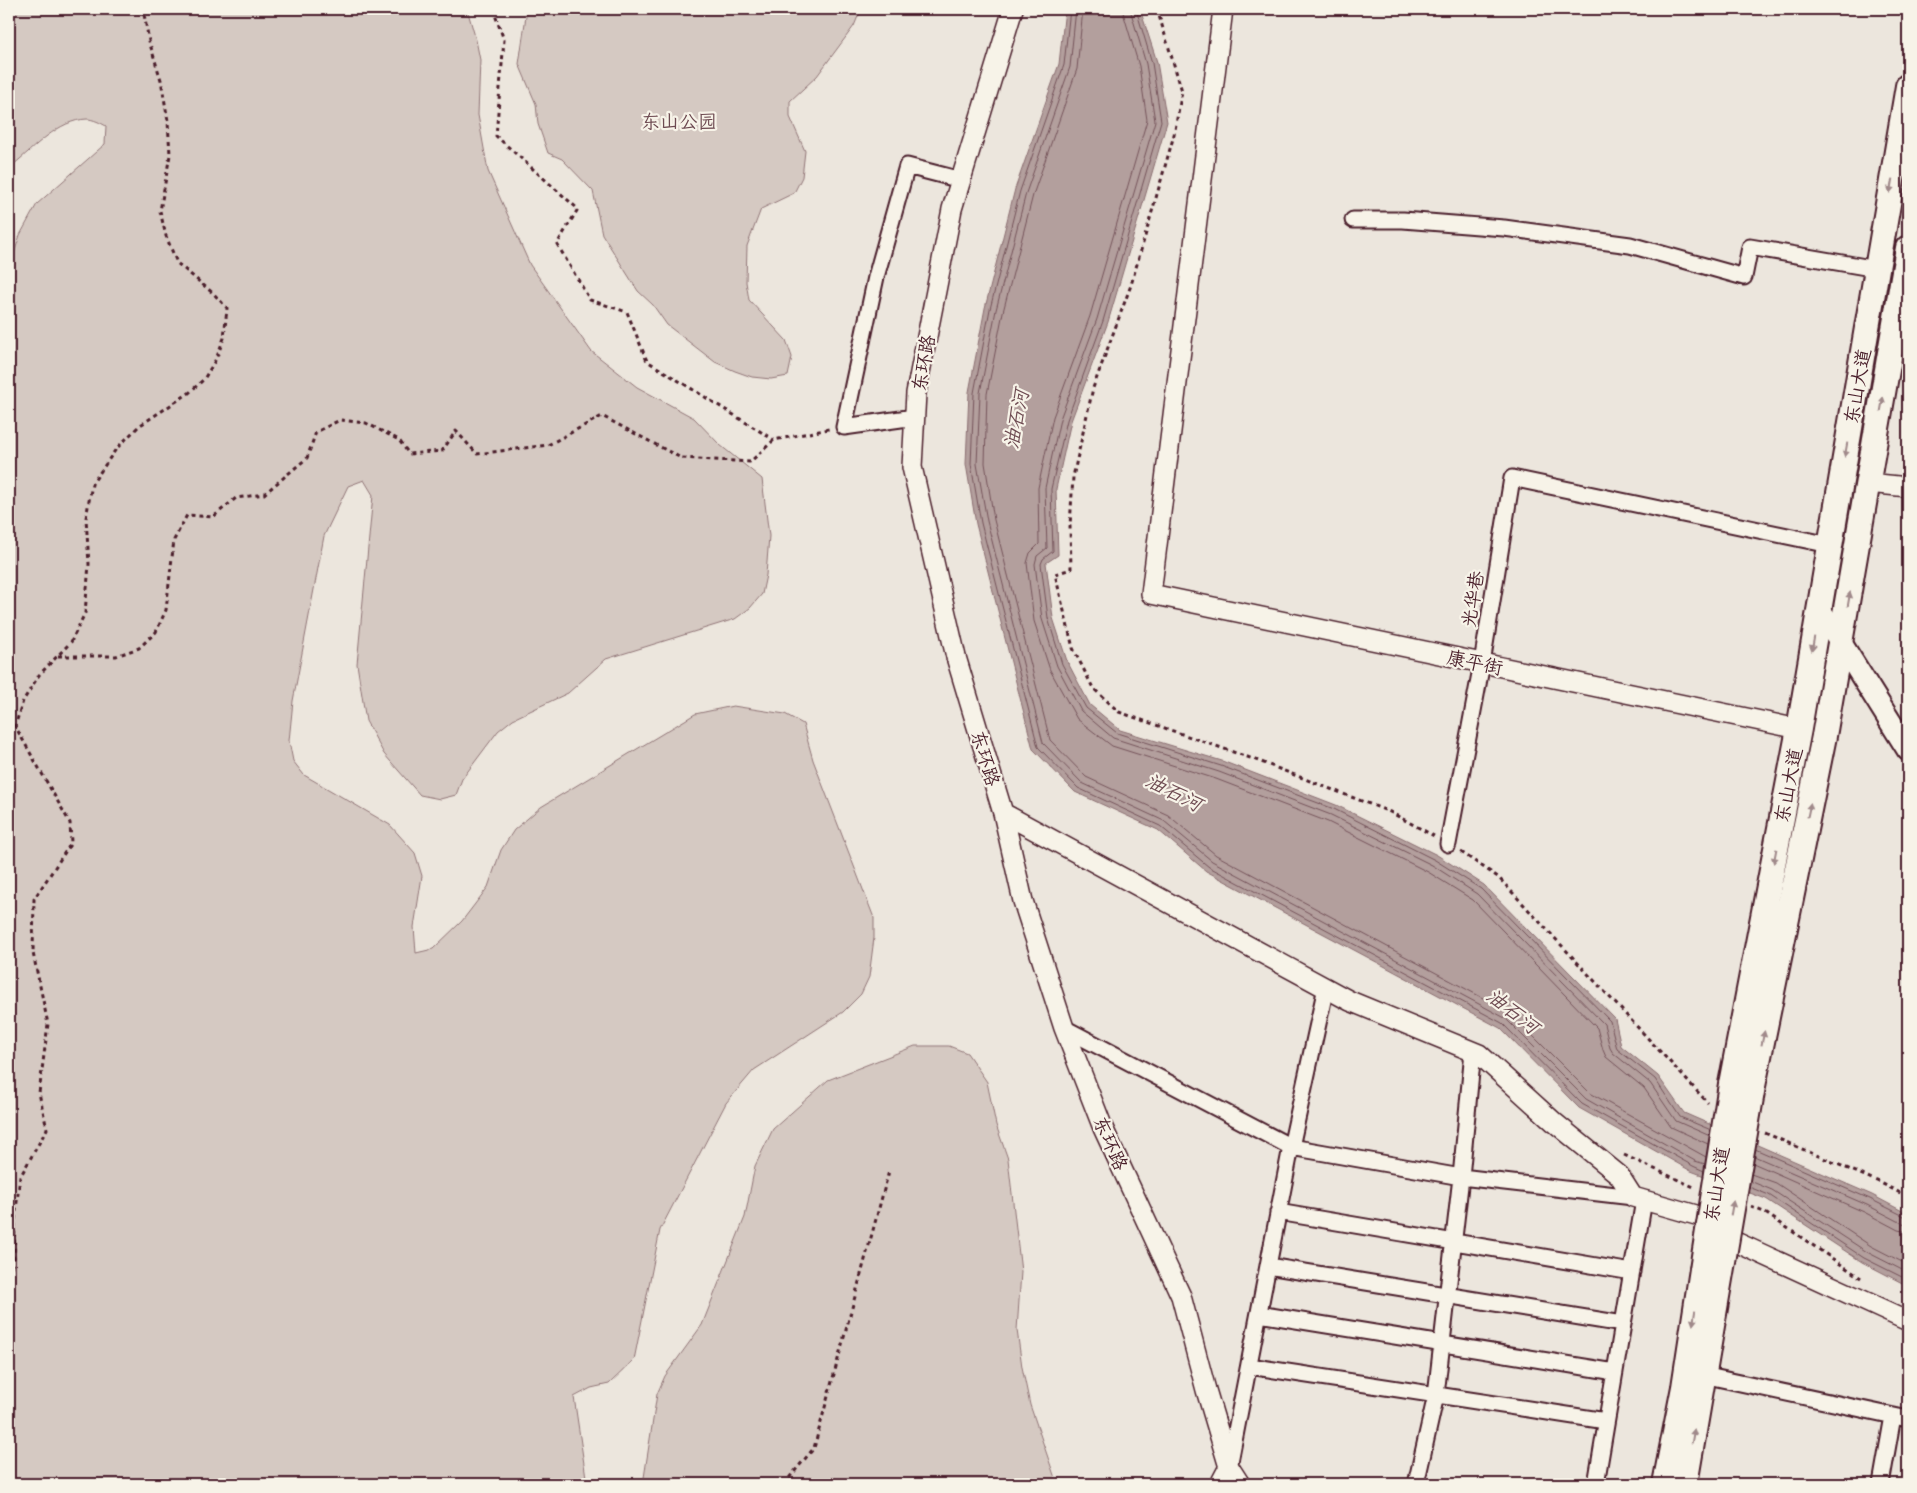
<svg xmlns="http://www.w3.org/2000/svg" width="1917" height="1493" viewBox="0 0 1917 1493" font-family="'Architects Daughter','LXGW WenKai TC',sans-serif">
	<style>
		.green { fill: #d5c9c2; stroke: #907476 }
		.water { fill: #b39f9d; stroke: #896c6f }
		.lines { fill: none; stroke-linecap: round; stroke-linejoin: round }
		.shore { stroke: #745259; stroke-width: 1 }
		.minor-casing { stroke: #4a1f2b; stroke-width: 19 }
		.tertiary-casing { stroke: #4a1f2b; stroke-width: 22 }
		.secondary-casing { stroke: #4a1f2b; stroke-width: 25 }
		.primary-casing { stroke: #4a1f2b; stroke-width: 28 }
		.path { stroke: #4a1f2b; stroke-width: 3; stroke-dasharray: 4 4; stroke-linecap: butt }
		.minor { stroke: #f7f3e8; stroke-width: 15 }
		.tertiary { stroke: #f7f3e8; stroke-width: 19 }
		.secondary { stroke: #f7f3e8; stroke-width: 21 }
		.primary { stroke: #f7f3e8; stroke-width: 24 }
		.primary-bridge-casing { stroke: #4a1f2b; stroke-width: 28; stroke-linecap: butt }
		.primary-bridge { stroke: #f7f3e8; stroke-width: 24 }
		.oneway { fill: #a0898a }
		.labels { text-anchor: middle; stroke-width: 4.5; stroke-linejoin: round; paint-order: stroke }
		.park-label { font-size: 19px; fill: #6d4a51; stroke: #f7f3e8 }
		.street-label { font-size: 19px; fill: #4a1f2b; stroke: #f7f3e8 }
		.water-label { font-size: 20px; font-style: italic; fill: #6f4c53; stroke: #f7f3e8 }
	</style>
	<rect width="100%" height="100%" fill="#ece6dd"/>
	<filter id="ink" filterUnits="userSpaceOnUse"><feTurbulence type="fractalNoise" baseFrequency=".02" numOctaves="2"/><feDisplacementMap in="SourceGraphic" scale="10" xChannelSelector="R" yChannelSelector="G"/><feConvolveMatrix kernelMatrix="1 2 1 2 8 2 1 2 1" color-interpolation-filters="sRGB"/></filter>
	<g filter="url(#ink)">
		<path class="green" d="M 9,9 L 467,9 L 476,40 L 480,60 L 478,115 L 488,171 L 530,265 L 591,351 L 637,387 L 694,418 L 720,445 L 762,479 L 769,536 L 766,575 L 762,594 L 750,608 L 735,619 L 606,659 L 568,693 L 513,719 L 498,731 L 462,779 L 456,795 L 440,799 L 420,795 L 384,754 L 366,721 L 357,664 L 373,495 L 364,480 L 348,486 L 324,536 L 293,701 L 289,741 L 293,761 L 304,775 L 390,825 L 415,853 L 422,876 L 414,927 L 416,953 L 433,949 L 462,921 L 488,887 L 501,850 L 514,830 L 541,807 L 695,714 L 733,706 L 785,714 L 803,724 L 813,760 L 874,918 L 874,938 L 869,977 L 861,994 L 843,1012 L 754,1070 L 726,1103 L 660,1230 L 634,1360 L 609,1384 L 591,1388 L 574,1397 L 587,1484 L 9,1484 L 9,269 L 20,235 L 37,204 L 105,144 L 106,126 C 101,123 93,119 87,119 C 58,120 34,148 13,165 L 9,172 Z
			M 527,9 L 861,9 L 854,26 L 817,76 L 790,101 L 790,117 L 805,151 L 802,177 L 794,193 L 761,209 L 747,246 L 746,282 L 749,300 L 786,340 L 792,357 L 788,376 L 771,379 L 752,377 L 735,371 L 715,362 L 667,325 L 653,305 L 638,291 L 602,234 L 593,191 L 562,159 L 548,153 L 538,124 L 536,104 L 519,64 Z
			M 915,1046 L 949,1046 L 967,1053 L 987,1082 L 996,1125 L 1008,1159 L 1021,1272 L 1017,1330 L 1022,1367 L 1030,1405 L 1057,1484 L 643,1484 L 657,1394 L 665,1376 L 702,1325 L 745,1217 L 755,1166 L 773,1129 L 828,1080 Z"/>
		<path class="water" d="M 1065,9 L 1140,9 L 1157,62 L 1167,122 L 1108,322 L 1071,421 L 1056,489 L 1058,555 L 1046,563 L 1053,618 L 1067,661 L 1090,705 L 1120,730 L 1222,761 L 1336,805 L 1437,855 L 1484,885 L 1615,1019 L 1621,1046 L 1658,1076 L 1684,1113 L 1872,1195 L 1908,1214 L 1908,1286 L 1862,1262 L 1766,1199 L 1691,1171 L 1579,1108 L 1500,1028 L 1206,871 L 1158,830 L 1075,792 L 1033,749 L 976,524 L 966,464 L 969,392 L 985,308 L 1015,189 L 1059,64 Z"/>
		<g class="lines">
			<path class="shore" d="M 1070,9 L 1064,65 L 1020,191 L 990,309 L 974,393 L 971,464 L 981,523 L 1038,747 L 1078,788 L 1160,826 L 1209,867 L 1502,1023 L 1582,1104 L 1693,1166 L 1704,1171
				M 1076,9 L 1070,67 L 1026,193 L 996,310 L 980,393 L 977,464 L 987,521 L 1043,743 L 1082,783 L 1164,821 L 1212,861 L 1505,1018 L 1586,1099 L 1695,1161 L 1705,1164
				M 1083,9 L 1077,69 L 1033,195 L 1003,312 L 987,394 L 985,463 L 994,520 L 1050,740 L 1086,777 L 1168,815 L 1216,855 L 1509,1012 L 1590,1093 L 1706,1157
				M 1122,9 L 1139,66 L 1147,120 L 1090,316 L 1053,417 L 1038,488 L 1039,544 L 1030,553 L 1027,563 L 1034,621 L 1050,670 L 1077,719 L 1112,746 L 1216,779 L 1328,822 L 1428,872 L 1473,900 L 1597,1028 L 1603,1050 L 1606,1057 L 1644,1088 L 1671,1127 L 1708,1144
				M 1130,9 L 1146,64 L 1155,121 L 1097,319 L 1060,419 L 1045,488 L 1047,548 L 1037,556 L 1035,564 L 1042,619 L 1057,666 L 1081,711 L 1113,738 L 1219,772 L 1331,815 L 1432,865 L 1477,894 L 1604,1024 L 1610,1048 L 1613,1053 L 1650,1083 L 1676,1121 L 1710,1136
				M 1136,9 L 1152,63 L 1161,121 L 1103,321 L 1067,420 L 1051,489 L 1053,551 L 1043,559 L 1041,564 L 1048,618 L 1062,664 L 1086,708 L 1117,733 L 1221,766 L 1334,809 L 1435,860 L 1481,889 L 1610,1021 L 1617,1049 L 1655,1079 L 1680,1117 L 1711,1130
				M 1755,1149 L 1870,1199 L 1908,1218
				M 1754,1156 L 1867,1205 L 1902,1223 L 1908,1224
				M 1753,1163 L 1864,1212 L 1898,1230 L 1908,1232
				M 1751,1174 L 1776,1183 L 1871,1246 L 1908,1265
				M 1750,1181 L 1772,1190 L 1867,1252 L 1908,1273
				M 1749,1187 L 1769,1195 L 1864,1258 L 1908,1280"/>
			<defs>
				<path id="minor" d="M 1353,220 L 1403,220 L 1504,228 L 1630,245 L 1744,277 L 1750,247 L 1877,269
					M 915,417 L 844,427 L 876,277 L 907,166 L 961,180
					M 1448,844 L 1482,663 L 1512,478 L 1830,545
					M 1064,1028 L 1291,1147 L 1461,1177 L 1436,1395 L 1416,1484
					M 1473,1051 L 1461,1177 L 1633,1197
					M 1278,1212 L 1632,1272
					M 1268,1266 L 1623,1324
					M 1259,1314 L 1615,1372
					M 1249,1366 L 1606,1421
					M 1703,1375 L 1908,1419
					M 1229,1467 L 1291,1147 L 1326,987
					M 1596,1484 L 1644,1200
					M 1881,1484 L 1893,1416"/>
				<path id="tertiary" d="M 1013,9 L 952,209 L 916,393 L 912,467 L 956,657 L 1003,813 L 1023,901 L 1064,1028 L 1103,1128 L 1181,1296 L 1206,1390 L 1229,1467 L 1240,1484
					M 1223,9 L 1151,594 L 1799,729
					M 1868,483 L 1908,487
					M 1003,813 L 1350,1001 L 1479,1054 L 1554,1122 L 1619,1175 L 1633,1197 L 1710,1219
					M 1727,1238 L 1908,1321
					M 1220,1484 L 1229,1467"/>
				<path id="secondary" d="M 1819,608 L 1908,750"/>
				<path id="primary" d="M 1731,1084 L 1799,729 L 1908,86
					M 1753,1086 L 1824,736 L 1908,248
					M 1665,1484 L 1684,1387 L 1702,1269
					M 1685,1484 L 1721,1273"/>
			</defs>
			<use href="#minor" class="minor-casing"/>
			<use href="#tertiary" class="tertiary-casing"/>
			<use href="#secondary" class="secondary-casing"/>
			<use href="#primary" class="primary-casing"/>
			<path class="path" d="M 493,9 L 504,40 L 496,136 L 578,209 L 557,244 L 590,300 L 627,312 L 647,361 L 774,440
				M 1157,9 L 1182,91 L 1174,135 L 1131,285 L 1093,388 L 1073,477 L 1070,526 L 1071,569 L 1055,574 L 1073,648 L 1093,688 L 1119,712 L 1256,760 L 1390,812 L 1434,836
				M 58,656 L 116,656 L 139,648 L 156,632 L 166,610 L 174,540 L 187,515 L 213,517 L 236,498 L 264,494 L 307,458 L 316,432 L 340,420 L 366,423 L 399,440 L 409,454 L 442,451 L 456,431 L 477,454 L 548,445 L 602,416 L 681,458 L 750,462 L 774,440 L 829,429
				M 1461,852 L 1498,877 L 1708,1103
				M 1765,1133 L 1879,1182 L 1908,1197
				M 1624,1155 L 1696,1188
				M 1751,1207 L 1764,1212 L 1861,1278
				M 9,1275 L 14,1258 L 15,1218 L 20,1177 L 47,1129 L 39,1093 L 48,1024 L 33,953 L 34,899 L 71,843 L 70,823 L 15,726 L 23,701 L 39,675 L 71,642 L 85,613 L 89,564 L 86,518 L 92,484 L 116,449 L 139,426 L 189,393 L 204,379 L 216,359 L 224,338 L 227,308 L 214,294 L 177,263 L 166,236 L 160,211 L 170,155 L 168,121 L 161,80 L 149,41 L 143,9
				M 784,1484 L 814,1448 L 889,1171"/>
			<use href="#minor" class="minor"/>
			<use href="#tertiary" class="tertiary"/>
			<use href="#secondary" class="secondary"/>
			<use href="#primary" class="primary"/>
			<defs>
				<path id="primary-bridge" d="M 1702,1269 L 1731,1084
					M 1721,1273 L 1753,1086"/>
			</defs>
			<use href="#primary-bridge" class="primary-bridge-casing"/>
			<use href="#primary-bridge" class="primary-bridge"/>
		</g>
		<defs><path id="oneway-solid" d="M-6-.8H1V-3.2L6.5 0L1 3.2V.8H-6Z" transform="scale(1.25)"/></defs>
		<g class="oneway">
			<use href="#oneway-solid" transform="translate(1891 186) rotate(100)"/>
			<use href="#oneway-solid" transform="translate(1882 404) rotate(-80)"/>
			<use href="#oneway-solid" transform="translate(1846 450) rotate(100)"/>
			<use href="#oneway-solid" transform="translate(1849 599) rotate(-80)"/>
			<use href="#oneway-solid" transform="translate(1813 644) rotate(100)"/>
			<use href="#oneway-solid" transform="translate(1809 810) rotate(-78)"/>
			<use href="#oneway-solid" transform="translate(1775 856) rotate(101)"/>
			<use href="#oneway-solid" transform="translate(1763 1038) rotate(-78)"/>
			<use href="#oneway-solid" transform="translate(1732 1208) rotate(-80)"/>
			<use href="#oneway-solid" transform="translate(1694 1318) rotate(99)"/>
			<use href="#oneway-solid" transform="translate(1693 1436) rotate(-80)"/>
		</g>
	</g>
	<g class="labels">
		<g class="park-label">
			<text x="679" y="128">东山公园</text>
		</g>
		<g class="street-label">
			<text transform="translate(923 363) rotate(-80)" y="7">东环路</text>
			<text transform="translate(1857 386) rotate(-80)" y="7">东山大道</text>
			<text transform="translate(1472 599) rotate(-81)" y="7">光华巷</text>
			<text transform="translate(1475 662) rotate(12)" y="7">康平街</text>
			<text transform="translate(986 758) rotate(73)" y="7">东环路</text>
			<text transform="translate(1788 785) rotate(-79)" y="7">东山大道</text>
			<text transform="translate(1111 1143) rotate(66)" y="7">东环路</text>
			<text transform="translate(1716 1184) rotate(-81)" y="7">东山大道</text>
		</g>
		<g class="water-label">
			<text transform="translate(1016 419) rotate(-79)" y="7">油石河</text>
			<text transform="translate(1174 792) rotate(27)" y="7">油石河</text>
			<text transform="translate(1513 1011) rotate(38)" y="7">油石河</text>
		</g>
	</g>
	<rect width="1917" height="1493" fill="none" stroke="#f7f3e8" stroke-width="30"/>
	<rect x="15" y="15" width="1887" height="1463" fill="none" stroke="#4a1f2b" stroke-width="2" filter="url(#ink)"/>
</svg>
